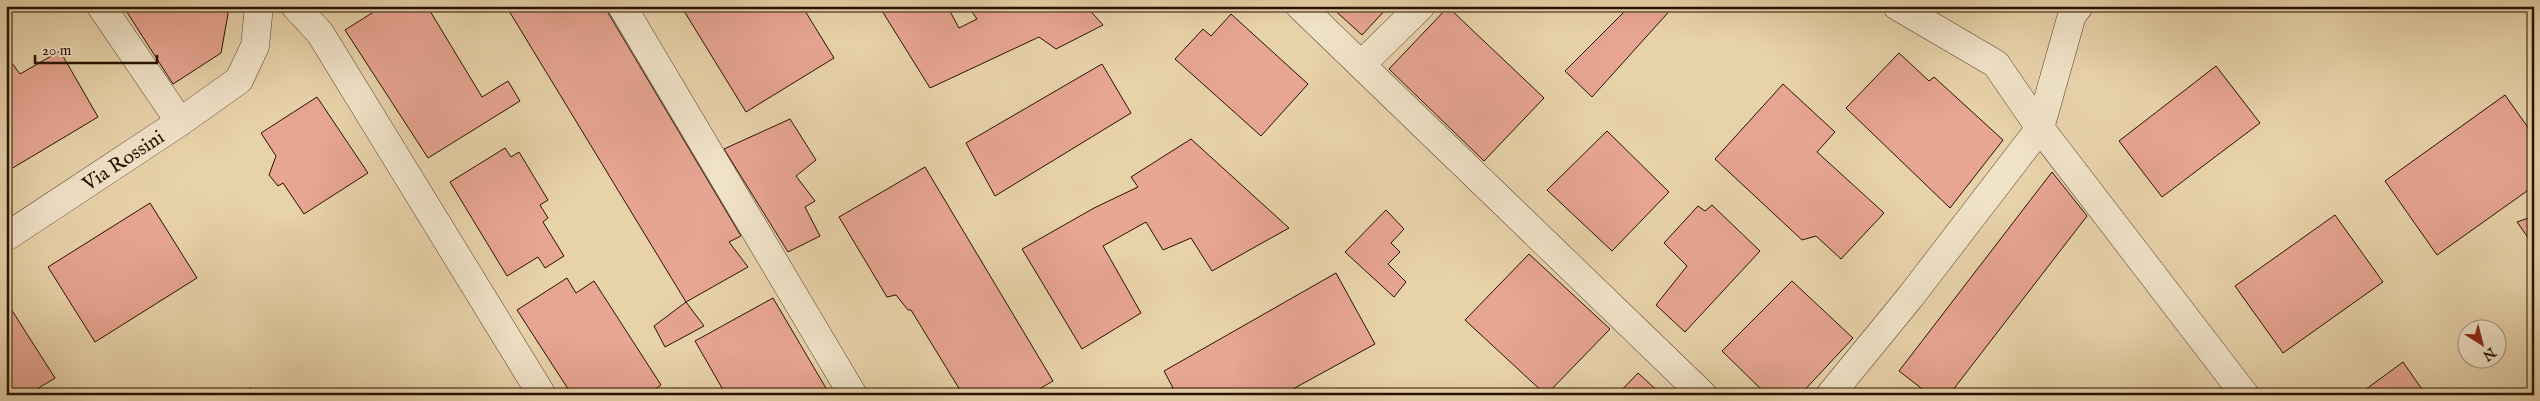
<svg xmlns="http://www.w3.org/2000/svg" width="2540" height="401" viewBox="0 0 2540 401" font-family="'IM FELL English',serif">
	<style>
		.building { fill: #e7a593; stroke: #271201 }
		.lines { fill: none; stroke-linecap: round; stroke-linejoin: round }
		.minor-casing { stroke: #57422b; stroke-width: 29 }
		.minor { stroke: #f0e2c8; stroke-width: 28 }
		.labels { text-anchor: middle; stroke-width: 5; stroke-linejoin: round; paint-order: stroke }
		.street-label { font-size: 20px; fill: #271201; stroke: #f0e2c8 }
	</style>
	<rect width="100%" height="100%" fill="#e8d2aa"/>
	<filter id="stains"><feTurbulence type="fractalNoise" baseFrequency=".004" numOctaves="4"/><feColorMatrix values="0 0 0 0 .2 0 0 0 0 .09 0 0 0 0 .02 0 0 0 .5 -.17"/></filter>
	<radialGradient id="worn" r=".72"><stop offset=".6" stop-color="#630" stop-opacity="0"/><stop offset="1" stop-color="#630" stop-opacity=".3"/></radialGradient>
	<path class="building" d="M 123,6 L 223,6 L 228,14 L 221,53 L 173,84 Z
		M 383,6 L 427,6 L 482,97 L 508,81 L 520,101 L 428,158 L 345,30 Z
		M 506,6 L 604,6 L 741,236 L 729,242 L 748,267 L 686,302 Z
		M 681,6 L 802,6 L 834,58 L 746,112 Z
		M 879,6 L 947,6 L 959,28 L 977,19 L 968,6 L 1086,6 L 1103,25 L 1056,49 L 1039,37 L 930,88 Z
		M 1330,6 L 1389,6 L 1362,35 Z
		M 1630,6 L 1674,6 L 1592,97 L 1565,71 Z
		M 1448,7 L 1544,98 L 1484,161 L 1389,69 Z
		M 1231,14 L 1308,84 L 1261,136 L 1175,59 L 1203,29 L 1211,36 Z
		M 60,51 L 98,117 L 6,172 L 6,55 L 20,74 Z
		M 1899,53 L 1929,81 L 1934,77 L 2003,140 L 1950,208 L 1846,108 Z
		M 1102,64 L 1131,113 L 995,196 L 966,143 Z
		M 2216,66 L 2260,123 L 2162,197 L 2119,141 Z
		M 1783,84 L 1835,132 L 1817,152 L 1884,213 L 1841,259 L 1816,236 L 1802,240 L 1715,159 Z
		M 2505,95 L 2534,136 L 2534,186 L 2437,255 L 2385,181 Z
		M 317,97 L 368,173 L 304,214 L 283,183 L 278,186 L 269,175 L 276,156 L 261,133 Z
		M 790,119 L 816,160 L 796,176 L 815,201 L 805,207 L 820,236 L 788,252 L 724,149 Z
		M 1607,131 L 1669,192 L 1612,251 L 1547,190 Z
		M 1191,139 L 1289,228 L 1212,271 L 1191,238 L 1163,250 L 1146,222 L 1103,246 L 1141,313 L 1082,349 L 1022,249 L 1094,208 L 1138,187 L 1131,177 Z
		M 505,148 L 511,157 L 519,152 L 548,200 L 540,205 L 548,218 L 543,222 L 564,256 L 545,268 L 538,257 L 507,276 L 450,182 Z
		M 925,167 L 1053,381 L 1029,395 L 963,395 L 911,310 L 908,310 L 896,295 L 887,297 L 839,217 Z
		M 2052,172 L 2087,216 L 1949,395 L 1930,395 L 1899,371 Z
		M 150,203 L 197,278 L 95,342 L 48,267 Z
		M 1712,205 L 1760,251 L 1685,332 L 1656,305 L 1687,266 L 1664,243 L 1698,206 L 1705,211 Z
		M 1386,210 L 1404,229 L 1391,243 L 1400,252 L 1388,264 L 1406,282 L 1394,297 L 1345,252 Z
		M 2335,215 L 2383,282 L 2283,353 L 2235,286 Z
		M 2534,216 L 2534,246 L 2517,222 Z
		M 1529,254 L 1610,329 L 1546,395 L 1465,320 Z
		M 1336,273 L 1375,344 L 1282,395 L 1163,395 L 1173,388 L 1164,371 Z
		M 567,278 L 576,293 L 594,281 L 661,385 L 647,395 L 572,395 L 517,310 Z
		M 1792,281 L 1853,338 L 1800,395 L 1767,395 L 1722,351 Z
		M 773,298 L 830,395 L 726,395 L 695,341 Z
		M 6,301 L 55,378 L 37,389 L 39,395 L 6,395 Z
		M 686,302 L 704,326 L 665,347 L 654,326 Z
		M 2403,362 L 2426,395 L 2358,395 Z
		M 1638,373 L 1662,395 L 1617,395 Z
		M 251,388 L 255,395 L 240,395 Z"/>
	<g class="lines">
		<defs>
			<g id="minor">
				<path d="M 101,6 L 180,122"/>
				<path d="M 295,6 L 320,33 L 542,395"/>
				<path d="M 622,6 L 853,395"/>
				<path d="M 1300,6 L 1703,395"/>
				<path d="M 1897,6 L 1996,64 L 2040,128 L 2245,395"/>
				<path d="M 1361,65 L 1421,6"/>
				<path id="s1" d="M 6,237 L 180,122 L 239,80 L 255,46 L 259,6"/>
				<path d="M 1830,395 L 1911,296 L 2040,128 L 2072,15 L 2079,6"/>
			</g>
		</defs>
		<use href="#minor" class="minor-casing"/>
		<use href="#minor" class="minor"/>
	</g>
	<g class="labels">
		<g class="street-label">
			<text dy="7" stroke="none"><textPath href="#s1" startOffset="140">Via Rossini</textPath></text>
		</g>
	</g>
	<rect width="2540" height="401" fill="none" stroke="#e8d2aa" stroke-width="25"/>
	<rect x="8" y="8" width="2525" height="386" fill="none" stroke="#271201" stroke-width="2.5"/>
	<rect x="12" y="12" width="2515" height="376" fill="none" stroke="#271201"/>
	<g transform="translate(2482 344) rotate(144)"><circle r="24" fill="#f0e2c8" stroke="#a08f78"/>
	<path d="M0-4L9 19L0 12L-9 19Z" fill="#8f2418"/>
	<text y="-8" font-size="14" font-weight="bold" text-anchor="middle" fill="#271201">N</text>
	</g>
	<path d="M35 55v8h122v-8" fill="none" stroke="#271201" stroke-width="2.5"/>
	<text x="42" y="55" font-size="15" fill="#271201" stroke="#f0e2c8" stroke-width="4" paint-order="stroke">20 m</text>
	<rect width="100%" height="100%" filter="url(#stains)"/>
	<rect width="100%" height="100%" fill="url(#worn)"/>
</svg>
